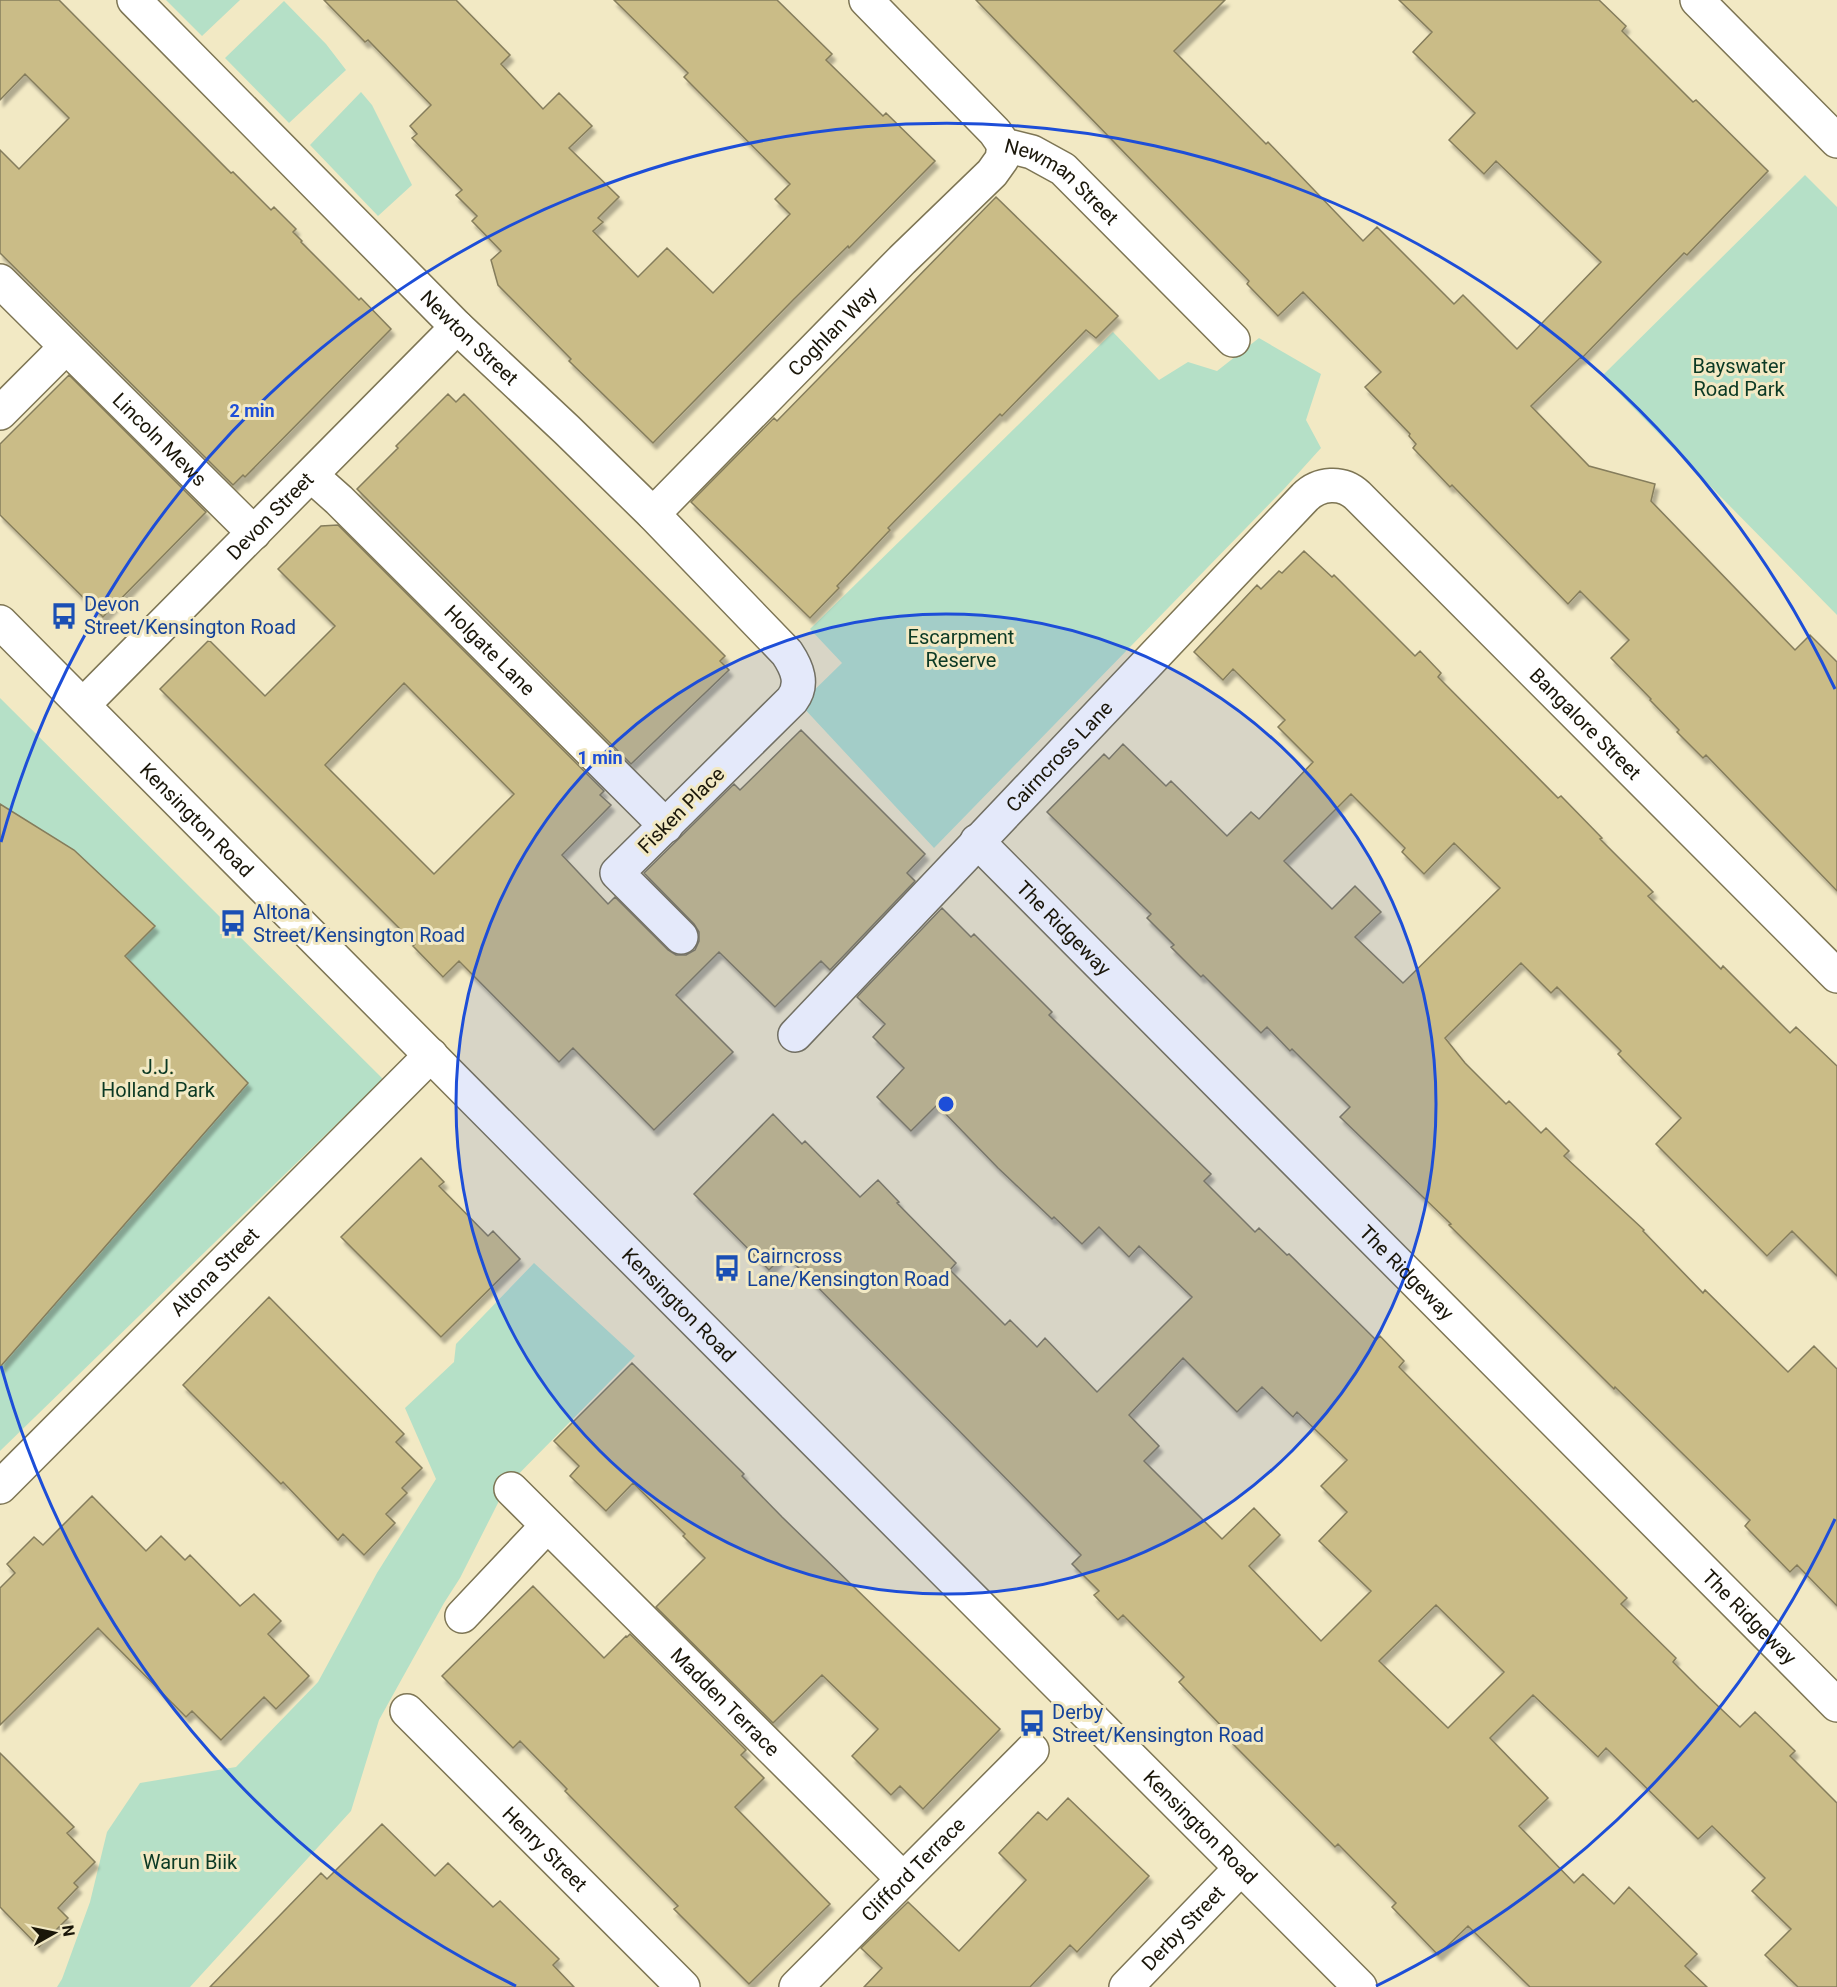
<svg xmlns="http://www.w3.org/2000/svg" width="1837" height="1987" viewBox="0 0 1837 1987" font-family="Roboto,sans-serif">
	<style>
		.green { fill: #b5e0c7 }
		.building { fill: #cabc87; stroke: #857d5c; stroke-width: 1.5; fill-rule: evenodd; filter: url(#shadow) }
		.lines { fill: none; stroke-linecap: round; stroke-linejoin: round }
		.street-casing { stroke: #7d7554; stroke-width: 36 }
		.secondary-casing { stroke: #7d7554; stroke-width: 36 }
		.street { stroke: #fff; stroke-width: 33 }
		.secondary { stroke: #fff; stroke-width: 33 }
		.ring { fill: none; stroke: #1d4ed8; stroke-width: 3 }
		.labels { text-anchor: middle; stroke-width: 6; stroke-linejoin: round; paint-order: stroke }
		.street-label { font-size: 20px; fill: #1a1609; stroke: #f2e9c4 }
		.park-label { font-size: 20px; fill: #0b3924; stroke: #f2e9c4 }
		.transit-label { font-size: 20px; fill: #164399; stroke: #f2e9c4; text-anchor: start }
		.centre { fill: #1d4ed8; stroke: #f2e9c4; stroke-width: 3 }
		.ring-label { font-size: 18px; text-anchor: middle; font-weight: bold; fill: #1d4ed8; stroke: #f2e9c4; stroke-width: 6; stroke-linejoin: round; paint-order: stroke }
	</style>
	<defs>
		<filter id="shadow"><feDropShadow dx="3.5" dy="6" stdDeviation="1.5" flood-color="#0004"/></filter>
	</defs>
	<rect width="100%" height="100%" fill="#f2e9c4"/>
	<path class="green" d="M 166,0 L 240,0 L 202,36 Z
		M 284,1 L 326,44 L 346,70 L 289,123 L 225,58 Z
		M 361,92 L 372,105 L 412,185 L 378,216 L 310,145 Z
		M 1805,175 L 1837,207 L 1837,615 L 1602,376 Z
		M 1113,332 L 1159,380 L 1188,362 L 1217,371 L 1259,338 L 1321,374 L 1306,420 L 1321,448 L 1284,489 L 934,848 L 800,704 L 842,663 L 810,629 Z
		M 0,698 L 383,1079 L 0,1451 Z
		M 534,1263 L 635,1356 L 498,1495 L 498,1503 L 460,1578 L 444,1603 L 379,1720 L 351,1811 L 190,1987 L 57,1987 L 62,1979 L 90,1902 L 107,1832 L 140,1783 L 236,1767 L 318,1682 L 377,1573 L 436,1479 L 405,1408 L 454,1362 L 456,1344 Z"/>
	<path class="building" d="M 0,0 L 59,0 L 231,173 L 233,172 L 271,210 L 274,207 L 296,229 L 293,232 L 302,241 L 301,242 L 359,300 L 361,298 L 391,329 L 245,477 L 243,475 L 233,485 L 0,253 L 0,150 L 19,169 L 69,118 L 25,74 L 0,100 Z
		M 324,0 L 456,0 L 510,55 L 501,64 L 543,109 L 559,93 L 592,126 L 569,148 L 619,197 L 598,218 L 603,222 L 593,231 L 638,277 L 667,248 L 713,293 L 790,214 L 775,199 L 790,184 L 684,77 L 688,73 L 614,0 L 777,0 L 832,54 L 826,60 L 883,116 L 886,113 L 935,161 L 849,248 L 848,246 L 793,300 L 653,443 L 569,361 L 571,359 L 498,285 L 491,260 L 501,251 L 472,221 L 477,216 L 456,195 L 462,190 L 412,138 L 417,134 L 410,126 L 431,105 L 368,40 L 365,42 Z
		M 976,0 L 1225,0 L 1174,51 L 1266,144 L 1268,142 L 1363,241 L 1377,227 L 1454,304 L 1463,295 L 1517,349 L 1601,262 L 1496,161 L 1484,174 L 1449,140 L 1475,113 L 1413,52 L 1432,32 L 1399,0 L 1599,0 L 1626,26 L 1622,31 L 1693,102 L 1696,100 L 1768,171 L 1687,255 L 1684,253 L 1582,358 L 1581,357 L 1531,406 L 1589,466 L 1655,484 L 1651,501 L 1795,650 L 1810,635 L 1837,662 L 1837,891 L 1706,755 L 1703,758 L 1677,732 L 1679,730 L 1650,700 L 1651,699 L 1611,658 L 1629,640 L 1580,591 L 1568,604 L 1452,485 L 1450,487 L 1413,448 L 1416,444 L 1409,436 L 1410,434 L 1365,387 L 1381,372 L 1303,292 L 1278,316 L 1247,284 L 1249,281 Z
		M 996,197 L 1118,316 L 1096,338 L 1086,330 L 1002,416 L 1000,414 L 888,528 L 890,530 L 837,586 L 839,588 L 810,618 L 691,502 L 774,418 L 777,421 Z
		M 69,375 L 206,512 L 103,617 L 0,515 L 0,444 Z
		M 448,394 L 456,402 L 464,394 L 725,656 L 720,661 L 729,670 L 631,764 L 357,489 L 398,448 L 396,446 Z
		M 338,525 L 604,791 L 600,795 L 611,805 L 562,855 L 608,904 L 615,897 L 668,950 L 676,955 L 686,955 L 695,950 L 699,941 L 699,932 L 694,924 L 644,873 L 734,784 L 740,790 L 801,730 L 925,854 L 907,873 L 915,881 L 830,970 L 821,961 L 775,1007 L 719,952 L 676,995 L 733,1052 L 654,1130 L 573,1048 L 559,1062 L 459,961 L 443,977 L 413,946 L 415,944 L 160,689 L 209,640 L 265,696 L 335,626 L 278,569 L 321,526 ZM 404,683 L 514,794 L 434,874 L 325,765 Z
		M 1304,551 L 1332,577 L 1334,575 L 1415,656 L 1420,651 L 1441,673 L 1438,677 L 1558,798 L 1561,796 L 1602,838 L 1600,839 L 1653,892 L 1648,896 L 1721,969 L 1723,966 L 1790,1033 L 1796,1027 L 1837,1066 L 1837,1276 L 1792,1231 L 1767,1256 L 1656,1144 L 1681,1118 L 1618,1054 L 1621,1051 L 1557,987 L 1551,993 L 1521,963 L 1445,1038 L 1465,1063 L 1506,1104 L 1509,1101 L 1541,1133 L 1546,1128 L 1569,1151 L 1564,1156 L 1644,1230 L 1643,1231 L 1703,1293 L 1705,1290 L 1788,1372 L 1814,1346 L 1837,1369 L 1837,1606 L 1797,1565 L 1790,1572 L 1745,1526 L 1750,1520 L 1615,1387 L 1614,1389 L 1449,1225 L 1451,1224 L 1340,1117 L 1350,1107 L 1292,1049 L 1290,1051 L 1267,1027 L 1261,1033 L 1203,975 L 1201,977 L 1171,947 L 1174,945 L 1147,918 L 1151,914 L 1047,812 L 1104,754 L 1109,759 L 1123,744 L 1166,786 L 1171,781 L 1227,836 L 1251,812 L 1259,819 L 1313,762 L 1278,727 L 1285,720 L 1233,669 L 1223,680 L 1194,652 L 1257,585 L 1261,589 L 1279,571 L 1282,573 ZM 1351,794 L 1405,848 L 1402,852 L 1424,874 L 1454,843 L 1500,888 L 1403,983 L 1355,937 L 1381,912 L 1355,886 L 1332,909 L 1284,861 Z
		M 0,804 L 74,850 L 155,926 L 125,956 L 248,1083 L 0,1367 Z
		M 942,908 L 971,937 L 974,934 L 1052,1012 L 1049,1015 L 1211,1174 L 1204,1181 L 1255,1232 L 1259,1228 L 1287,1255 L 1289,1254 L 1376,1340 L 1380,1336 L 1404,1361 L 1399,1367 L 1627,1598 L 1621,1604 L 1676,1658 L 1673,1662 L 1699,1688 L 1740,1727 L 1755,1712 L 1795,1751 L 1790,1756 L 1837,1803 L 1837,1987 L 1798,1987 L 1765,1955 L 1791,1929 L 1752,1891 L 1765,1878 L 1712,1826 L 1698,1839 L 1606,1748 L 1598,1757 L 1533,1695 L 1490,1738 L 1548,1798 L 1519,1826 L 1574,1883 L 1583,1874 L 1614,1904 L 1629,1887 L 1697,1954 L 1685,1966 L 1707,1987 L 1530,1987 L 1468,1926 L 1438,1955 L 1392,1907 L 1396,1903 L 1338,1844 L 1335,1847 L 1229,1740 L 1232,1737 L 1179,1682 L 1184,1677 L 1123,1615 L 1118,1620 L 1094,1595 L 1099,1591 L 1072,1564 L 1081,1555 L 1034,1507 L 785,1254 L 769,1270 L 694,1194 L 773,1114 L 802,1144 L 805,1141 L 860,1197 L 878,1180 L 899,1202 L 897,1203 L 956,1263 L 950,1270 L 1005,1325 L 1010,1320 L 1037,1347 L 1045,1338 L 1097,1392 L 1192,1297 L 1139,1246 L 1129,1257 L 1099,1227 L 1082,1244 L 1054,1217 L 1052,1219 L 998,1168 L 937,1105 L 911,1131 L 877,1097 L 904,1068 L 873,1037 L 885,1024 L 857,997 ZM 1183,1358 L 1237,1412 L 1262,1387 L 1293,1417 L 1297,1412 L 1347,1460 L 1321,1486 L 1347,1512 L 1319,1541 L 1371,1591 L 1321,1641 L 1249,1566 L 1280,1535 L 1254,1508 L 1222,1539 L 1144,1461 L 1159,1446 L 1129,1415 ZM 1436,1605 L 1504,1672 L 1448,1728 L 1379,1661 Z
		M 421,1158 L 444,1182 L 439,1186 L 488,1236 L 493,1231 L 520,1259 L 441,1337 L 341,1237 Z
		M 269,1297 L 404,1434 L 396,1442 L 422,1468 L 402,1488 L 407,1493 L 386,1514 L 395,1523 L 364,1555 L 343,1534 L 338,1540 L 283,1482 L 281,1484 L 183,1385 Z
		M 632,1363 L 744,1474 L 742,1476 L 782,1517 L 1000,1729 L 923,1809 L 900,1786 L 891,1795 L 852,1756 L 878,1729 L 822,1675 L 773,1723 L 656,1607 L 705,1558 L 683,1536 L 685,1534 L 633,1483 L 606,1511 L 570,1476 L 579,1466 L 554,1441 Z
		M 92,1496 L 146,1551 L 161,1536 L 185,1560 L 190,1555 L 240,1606 L 254,1594 L 281,1621 L 268,1634 L 309,1676 L 276,1709 L 264,1697 L 221,1740 L 192,1711 L 186,1717 L 98,1628 L 0,1725 L 0,1588 L 15,1573 L 7,1564 L 34,1537 L 43,1545 Z
		M 533,1586 L 604,1658 L 626,1636 L 627,1637 L 630,1634 L 746,1750 L 741,1755 L 764,1778 L 735,1807 L 830,1904 L 749,1984 L 674,1909 L 678,1906 L 565,1791 L 567,1789 L 520,1741 L 513,1748 L 442,1676 Z
		M 0,1753 L 74,1827 L 67,1833 L 95,1862 L 74,1883 L 78,1887 L 58,1908 L 68,1918 L 39,1947 L 0,1907 Z
		M 1068,1798 L 1149,1876 L 1077,1952 L 1070,1945 L 1030,1987 L 864,1987 L 882,1968 L 861,1948 L 908,1902 L 959,1951 L 1026,1880 L 999,1853 L 1038,1812 L 1047,1820 Z
		M 382,1824 L 435,1876 L 448,1863 L 493,1907 L 500,1901 L 559,1959 L 553,1965 L 574,1987 L 210,1987 L 321,1873 L 327,1879 Z"/>
	<g class="lines">
		<defs>
			<g id="street">
				<path id="s1" d="M 134,0 L 457,327 L 567,430 L 653,514 L 787,653 C 797,668 804,684 792,700 L 617,873 L 681,937"/>
				<path id="s2" d="M 866,0 L 995,132 L 1004,145 L 1032,152 L 1063,169 L 1233,340"/>
				<path d="M 1697,0 L 1837,141"/>
				<path id="s3" d="M 0,281 L 254,533"/>
				<path d="M 0,413 L 66,347"/>
				<path id="s4" d="M 312,476 L 339,500 L 666,826"/>
				<path id="s5" d="M 653,514 L 902,260 L 992,173 L 1002,159 L 1004,145"/>
				<path id="s6" d="M 83,705 L 457,327"/>
				<path id="s7" d="M 977,841 L 1837,1705"/>
				<path id="s8" d="M 795,1035 L 1305,497 C 1319,483 1342,481 1357,495 L 1837,976"/>
				<path id="s9" d="M 0,1487 L 431,1055"/>
				<path id="s10" d="M 511,1489 L 902,1878"/>
				<path d="M 462,1616 L 547,1526"/>
				<path id="s11" d="M 407,1711 L 683,1987"/>
				<path id="s12" d="M 796,1987 L 1032,1750"/>
				<path id="s13" d="M 1126,1987 L 1241,1868"/>
			</g>
			<g id="secondary">
				<path id="s14" d="M 0,622 L 619,1245 L 1360,1987"/>
			</g>
		</defs>
		<use href="#street" class="street-casing"/>
		<use href="#secondary" class="secondary-casing"/>
		<use href="#street" class="street"/>
		<use href="#secondary" class="secondary"/>
	</g>
	<circle cx="946" cy="1104" r="490" fill="#1d4ed8" fill-opacity=".12"/>
	<g class="ring">
		<circle cx="946" cy="1104" r="490"/>
		<path d="M1835 1519A981 981 0 0 1 1376 1986M516 1986A981 981 0 0 1 1 1366M1 842A981 981 0 0 1 1835 689"/>
	</g>
	<defs>
		<symbol id="bus-bare" viewBox="-9 -9 18 18"><path d="M-5-6H5V4H4V6H2V4H-2V6H-4V4H-5ZM-3.5-4V0h7V-4ZM-3.5 1.2v1.5H-2V1.2ZM2 1.2v1.5H3.5V1.2Z" fill="#1a4fb4" stroke="#f2e9c4" stroke-width="2.5" paint-order="stroke"/></symbol>
	</defs>
	<g fill-rule="evenodd">
		<use href="#bus-bare" x="45" y="597" width="38" height="38"/>
		<use href="#bus-bare" x="214" y="904" width="38" height="38"/>
		<use href="#bus-bare" x="708" y="1249" width="38" height="38"/>
		<use href="#bus-bare" x="1013" y="1704" width="38" height="38"/>
	</g>
	<g class="labels">
		<g class="street-label">
			<text dy="7" stroke="none"><textPath href="#s2" startOffset="270">Newman Street</textPath></text>
			<text dy="7" stroke="none"><textPath href="#s5" startOffset="256">Coghlan Way</textPath></text>
			<text dy="7" stroke="none"><textPath href="#s1" startOffset="476">Newton Street</textPath></text>
			<text dy="7" stroke="none"><textPath href="#s3" startOffset="225">Lincoln Mews</textPath></text>
			<text dy="7" stroke="none"><textPath href="#s6" startOffset="266">Devon Street</textPath></text>
			<text dy="7" stroke="none"><textPath href="#s4" startOffset="249">Holgate Lane</textPath></text>
			<text dy="7" stroke="none"><textPath href="#s8" startOffset="1122">Bangalore Street</textPath></text>
			<text dy="7" stroke="none"><textPath href="#s8" startOffset="384">Cairncross Lane</textPath></text>
			<text transform="translate(681 810) rotate(-45)" y="7">Fisken Place</text>
			<text dy="7" stroke="none"><textPath href="#s14" startOffset="279">Kensington Road</textPath></text>
			<text dy="7" stroke="none"><textPath href="#s7" startOffset="123">The Ridgeway</textPath></text>
			<text dy="7" stroke="none"><textPath href="#s9" startOffset="304">Altona Street</textPath></text>
			<text dy="7" stroke="none"><textPath href="#s7" startOffset="609">The Ridgeway</textPath></text>
			<text dy="7" stroke="none"><textPath href="#s14" startOffset="963">Kensington Road</textPath></text>
			<text dy="7" stroke="none"><textPath href="#s7" startOffset="1095">The Ridgeway</textPath></text>
			<text dy="7" stroke="none"><textPath href="#s10" startOffset="302">Madden Terrace</textPath></text>
			<text dy="7" stroke="none"><textPath href="#s14" startOffset="1701">Kensington Road</textPath></text>
			<text dy="7" stroke="none"><textPath href="#s11" startOffset="195">Henry Street</textPath></text>
			<text dy="7" stroke="none"><textPath href="#s12" startOffset="166">Clifford Terrace</textPath></text>
			<text dy="7" stroke="none"><textPath href="#s13" startOffset="82">Derby Street</textPath></text>
		</g>
		<g class="park-label">
			<text x="1739" y="373">Bayswater<tspan x="1739" dy="23">Road Park</tspan></text>
			<text x="961" y="644">Escarpment<tspan x="961" dy="23">Reserve</tspan></text>
			<text x="158" y="1074">J.J.<tspan x="158" dy="23">Holland Park</tspan></text>
			<text x="190" y="1869">Warun Biik</text>
		</g>
		<g class="transit-label">
			<text x="84" y="611">Devon<tspan x="84" dy="23">Street/Kensington Road</tspan></text>
			<text x="253" y="919">Altona<tspan x="253" dy="23">Street/Kensington Road</tspan></text>
			<text x="747" y="1263">Cairncross<tspan x="747" dy="23">Lane/Kensington Road</tspan></text>
			<text x="1052" y="1719">Derby<tspan x="1052" dy="23">Street/Kensington Road</tspan></text>
		</g>
	</g>
	<circle cx="946" cy="1104" r="9" class="centre"/>
	<g class="ring-label">
		<text x="252" y="417">2 min</text>
		<text x="600" y="764">1 min</text>
	</g>
	<g transform="translate(54 1933) rotate(81)" stroke="#f2e9c4" stroke-width="4.5" paint-order="stroke">
	<path d="M0-4.5L10 22L0 15L-10 22Z" fill="#1a1609"/>
	<text y="-9" font-size="16" font-weight="bold" text-anchor="middle" fill="#1a1609">N</text>
	</g>
</svg>
